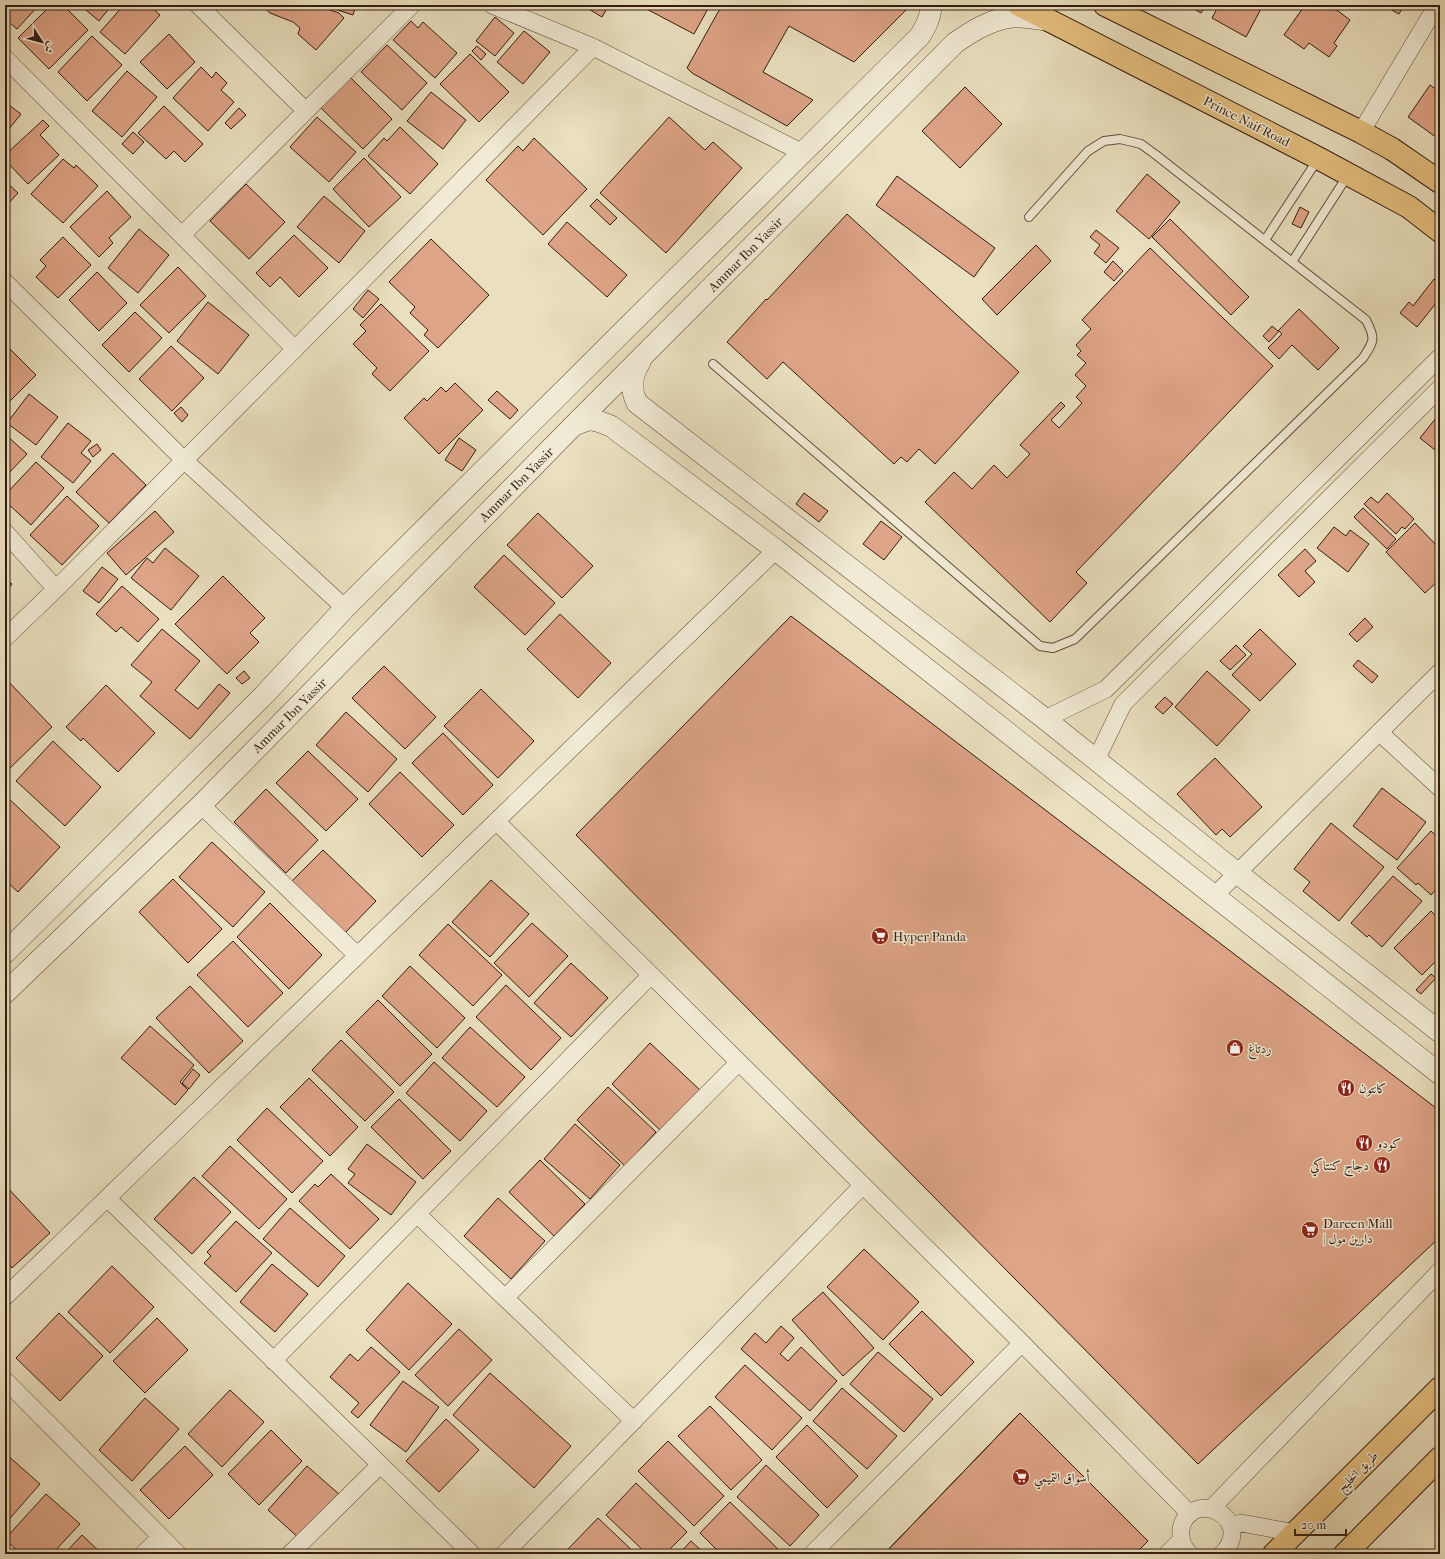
<svg xmlns="http://www.w3.org/2000/svg" width="1445" height="1559" viewBox="0 0 1445 1559" font-family="'IM FELL French Canon',Amiri,serif">
	<style>
		.building { fill: #dea487; stroke: #341b10 }
		.lines { fill: none; stroke-linecap: round; stroke-linejoin: round }
		.service-casing { stroke: #624c3c; stroke-width: 10 }
		.minor-casing { stroke: #624c3c; stroke-width: 18 }
		.tertiary-casing { stroke: #624c3c; stroke-width: 22 }
		.primary-casing { stroke: #341b10; stroke-width: 24 }
		.service { stroke: #f1ebd5; stroke-width: 8 }
		.minor { stroke: #f1ebd5; stroke-width: 17 }
		.tertiary { stroke: #f1ebd5; stroke-width: 21 }
		.primary { stroke: #e5c080; stroke-width: 22 }
		.labels { text-anchor: middle; stroke-width: 3; stroke-linejoin: round; paint-order: stroke }
		.street-label { font-size: 13px; fill: #341b10; stroke: #f1ebd5 }
		.poi-label { font-size: 13px; fill: #341b10; stroke: #f1ebd5; text-anchor: start }
	</style>
	<rect width="100%" height="100%" fill="#eae0bf"/>
	<filter id="stains"><feTurbulence type="fractalNoise" baseFrequency=".005" numOctaves="4"/><feColorMatrix values="0 0 0 0 .2 0 0 0 0 .09 0 0 0 0 .02 0 0 0 .5 -.17"/></filter>
	<radialGradient id="worn" r=".72"><stop offset=".6" stop-color="#630" stop-opacity="0"/><stop offset="1" stop-color="#630" stop-opacity=".3"/></radialGradient>
	<path class="building" d="M 5,5 L 39,5 L 17,29 L 5,19 Z
		M 51,5 L 63,5 L 88,30 L 49,69 L 18,38 Z
		M 80,5 L 112,5 L 99,21 Z
		M 124,5 L 149,5 L 160,15 L 125,54 L 100,32 Z
		M 261,5 L 325,5 L 324,8 L 339,13 L 344,18 L 316,50 L 298,34 L 300,28 L 293,22 L 270,13 Z
		M 332,5 L 356,5 L 353,15 L 331,8 Z
		M 582,5 L 609,5 L 602,17 Z
		M 639,5 L 710,5 L 694,34 Z
		M 725,5 L 903,5 L 908,8 L 854,62 L 789,26 L 763,72 L 813,100 L 787,126 L 692,73 L 687,68 L 718,12 Z
		M 1187,5 L 1206,5 L 1201,13 Z
		M 1219,5 L 1263,5 L 1246,37 L 1212,18 Z
		M 1305,5 L 1330,5 L 1350,20 L 1334,43 L 1337,46 L 1329,57 L 1309,43 L 1304,49 L 1284,35 Z
		M 1383,5 L 1404,5 L 1399,14 Z
		M 495,17 L 514,33 L 495,56 L 476,41 Z
		M 411,21 L 418,28 L 423,22 L 457,53 L 435,78 L 393,40 Z
		M 524,31 L 550,52 L 523,84 L 497,62 Z
		M 169,34 L 195,62 L 167,89 L 140,62 Z
		M 92,36 L 122,65 L 87,101 L 58,72 Z
		M 387,45 L 427,83 L 402,110 L 361,72 Z
		M 477,46 L 486,54 L 481,60 L 472,51 Z
		M 470,54 L 509,92 L 479,122 L 440,84 Z
		M 201,67 L 212,78 L 216,72 L 227,83 L 221,90 L 234,102 L 208,131 L 173,98 Z
		M 127,71 L 157,97 L 122,137 L 92,111 Z
		M 348,75 L 392,119 L 363,149 L 321,108 L 343,86 L 340,83 Z
		M 1430,85 L 1440,92 L 1440,140 L 1408,117 Z
		M 965,87 L 1002,124 L 960,168 L 922,131 Z
		M 431,92 L 466,120 L 443,149 L 407,121 Z
		M 5,102 L 21,114 L 5,134 Z
		M 164,106 L 203,144 L 185,162 L 174,151 L 166,159 L 138,133 Z
		M 239,108 L 246,115 L 231,129 L 225,123 Z
		M 317,117 L 356,152 L 329,182 L 290,147 Z
		M 669,117 L 705,150 L 713,142 L 742,168 L 666,253 L 600,193 Z
		M 43,120 L 49,126 L 40,135 L 59,155 L 28,184 L 5,160 L 5,155 Z
		M 400,127 L 438,164 L 410,194 L 368,156 L 384,138 L 387,141 Z
		M 133,132 L 144,142 L 133,154 L 122,144 Z
		M 534,138 L 587,189 L 543,235 L 486,180 L 518,146 L 523,151 Z
		M 364,158 L 401,197 L 369,227 L 333,189 Z
		M 63,159 L 74,168 L 76,165 L 98,186 L 63,223 L 31,194 Z
		M 1147,174 L 1180,202 L 1149,239 L 1116,211 Z
		M 897,176 L 995,248 L 974,277 L 876,205 Z
		M 5,181 L 18,193 L 5,207 Z
		M 246,184 L 285,222 L 249,259 L 210,221 Z
		M 107,191 L 131,217 L 109,238 L 113,243 L 99,257 L 70,227 Z
		M 324,196 L 365,231 L 339,263 L 297,227 Z
		M 597,199 L 617,218 L 610,225 L 590,206 Z
		M 1300,207 L 1309,212 L 1301,228 L 1292,224 Z
		M 847,214 L 1019,372 L 935,464 L 919,449 L 907,462 L 901,457 L 894,464 L 783,362 L 767,379 L 727,342 L 766,299 L 767,300 Z
		M 1170,219 L 1249,297 L 1231,315 L 1152,237 Z
		M 567,222 L 627,275 L 607,297 L 548,244 Z
		M 139,229 L 169,255 L 138,293 L 108,268 Z
		M 1096,230 L 1119,248 L 1106,263 L 1094,253 L 1100,245 L 1090,237 Z
		M 294,235 L 328,268 L 299,297 L 280,277 L 270,287 L 256,273 Z
		M 63,237 L 91,265 L 58,298 L 36,277 L 46,266 L 40,260 Z
		M 431,239 L 489,295 L 438,348 L 424,335 L 428,330 L 410,313 L 415,307 L 389,282 Z
		M 1036,245 L 1051,261 L 997,315 L 982,299 Z
		M 1150,248 L 1273,366 L 1076,572 L 1087,583 L 1050,622 L 925,502 L 954,472 L 972,489 L 994,465 L 1007,478 L 1030,454 L 1020,445 L 1061,402 L 1065,406 L 1051,420 L 1059,428 L 1082,403 L 1076,397 L 1086,386 L 1075,375 L 1086,363 L 1077,355 L 1081,351 L 1076,345 L 1091,329 L 1082,320 Z
		M 1113,261 L 1123,271 L 1114,281 L 1104,272 Z
		M 178,267 L 206,296 L 169,333 L 140,305 Z
		M 97,272 L 127,303 L 99,331 L 69,300 Z
		M 1434,279 L 1440,284 L 1440,298 L 1417,327 L 1400,313 L 1409,302 L 1413,306 Z
		M 368,290 L 379,299 L 363,318 L 353,309 Z
		M 208,302 L 249,335 L 218,374 L 177,341 Z
		M 381,304 L 429,351 L 390,391 L 372,374 L 377,368 L 353,344 L 366,331 L 360,325 Z
		M 1299,309 L 1339,348 L 1318,370 L 1292,345 L 1279,359 L 1268,348 L 1282,334 L 1279,331 L 1269,342 L 1263,336 L 1272,326 L 1278,331 Z
		M 135,312 L 162,338 L 129,372 L 102,345 Z
		M 6,345 L 36,375 L 5,406 L 5,347 Z
		M 171,346 L 204,378 L 172,411 L 139,379 Z
		M 455,383 L 483,410 L 439,454 L 404,418 L 424,398 L 427,401 L 441,387 L 446,392 Z
		M 497,391 L 518,410 L 510,419 L 488,400 Z
		M 29,394 L 58,417 L 36,445 L 7,423 Z
		M 181,407 L 188,415 L 182,422 L 174,413 Z
		M 1436,418 L 1440,420 L 1440,454 L 1420,438 Z
		M 68,423 L 91,441 L 81,453 L 91,461 L 73,483 L 41,457 Z
		M 5,434 L 27,454 L 5,477 Z
		M 459,438 L 476,450 L 462,471 L 445,460 Z
		M 97,444 L 101,450 L 93,457 L 88,450 Z
		M 113,453 L 146,485 L 109,523 L 76,492 Z
		M 36,462 L 64,488 L 31,525 L 5,501 L 5,495 Z
		M 804,493 L 828,511 L 819,522 L 796,504 Z
		M 1387,493 L 1414,519 L 1405,529 L 1402,527 L 1396,534 L 1364,504 L 1371,497 L 1378,503 Z
		M 67,496 L 99,526 L 62,565 L 30,535 Z
		M 1363,508 L 1396,539 L 1387,549 L 1354,517 Z
		M 155,511 L 174,532 L 126,575 L 107,553 Z
		M 538,513 L 593,566 L 562,598 L 507,545 Z
		M 881,521 L 902,537 L 884,560 L 863,544 Z
		M 1415,523 L 1440,549 L 1440,579 L 1425,593 L 1386,552 Z
		M 1334,527 L 1346,536 L 1350,530 L 1369,544 L 1348,572 L 1317,548 Z
		M 165,548 L 199,576 L 171,610 L 131,578 L 147,558 L 153,563 Z
		M 1305,549 L 1316,561 L 1305,571 L 1315,582 L 1299,597 L 1278,575 Z
		M 504,555 L 555,603 L 525,635 L 474,587 Z
		M 102,567 L 118,579 L 99,603 L 83,591 Z
		M 223,576 L 265,618 L 250,633 L 259,642 L 227,674 L 175,624 Z
		M 5,577 L 12,584 L 5,592 Z
		M 122,586 L 159,619 L 138,642 L 121,627 L 116,632 L 96,614 Z
		M 560,614 L 611,663 L 578,698 L 527,649 Z
		M 791,616 L 1440,1111 L 1440,1237 L 1198,1464 L 576,835 Z
		M 1365,618 L 1373,627 L 1357,642 L 1349,634 Z
		M 162,629 L 200,661 L 175,690 L 198,709 L 219,684 L 230,693 L 190,739 L 140,696 L 152,682 L 131,665 Z
		M 1260,629 L 1296,664 L 1260,701 L 1232,675 L 1252,654 L 1243,646 Z
		M 1236,645 L 1246,655 L 1230,670 L 1220,661 Z
		M 1358,660 L 1378,676 L 1372,683 L 1353,666 Z
		M 384,666 L 436,717 L 405,749 L 352,698 Z
		M 244,671 L 250,678 L 242,684 L 236,678 Z
		M 1207,671 L 1250,710 L 1217,746 L 1175,707 Z
		M 5,678 L 52,727 L 5,773 Z
		M 106,685 L 155,733 L 118,772 L 83,738 L 81,741 L 66,727 Z
		M 481,689 L 534,741 L 498,778 L 444,726 Z
		M 1165,697 L 1173,704 L 1163,714 L 1155,707 Z
		M 346,712 L 397,759 L 368,792 L 316,745 Z
		M 443,733 L 493,785 L 463,815 L 412,763 Z
		M 53,741 L 101,787 L 65,826 L 16,781 Z
		M 308,751 L 358,799 L 326,831 L 276,783 Z
		M 1215,758 L 1262,807 L 1230,837 L 1222,829 L 1216,835 L 1177,794 Z
		M 400,772 L 454,825 L 422,857 L 369,804 Z
		M 1382,788 L 1426,822 L 1397,860 L 1353,826 Z
		M 266,789 L 318,840 L 286,873 L 234,822 Z
		M 5,795 L 60,847 L 18,892 L 5,880 Z
		M 1331,823 L 1384,867 L 1339,921 L 1303,891 L 1310,882 L 1294,869 Z
		M 1431,831 L 1440,839 L 1440,885 L 1431,895 L 1418,883 L 1416,885 L 1397,868 Z
		M 212,842 L 265,892 L 233,927 L 179,877 Z
		M 323,850 L 376,901 L 344,934 L 291,882 Z
		M 1393,876 L 1422,901 L 1382,947 L 1369,935 L 1367,937 L 1351,923 Z
		M 173,879 L 222,929 L 188,963 L 139,912 Z
		M 491,880 L 529,914 L 490,957 L 452,922 Z
		M 270,903 L 322,955 L 289,989 L 237,937 Z
		M 1431,911 L 1440,920 L 1440,957 L 1422,975 L 1394,948 Z
		M 532,923 L 568,956 L 529,997 L 494,963 Z
		M 448,924 L 502,975 L 473,1006 L 419,955 Z
		M 233,941 L 283,993 L 248,1027 L 197,975 Z
		M 571,963 L 608,998 L 571,1037 L 534,1003 Z
		M 410,966 L 465,1018 L 437,1048 L 382,996 Z
		M 1431,974 L 1436,978 L 1421,994 L 1416,990 Z
		M 506,985 L 561,1038 L 531,1070 L 476,1017 Z
		M 190,986 L 243,1041 L 209,1073 L 156,1018 Z
		M 378,1000 L 432,1054 L 400,1086 L 346,1032 Z
		M 150,1026 L 194,1065 L 180,1082 L 188,1090 L 175,1105 L 121,1058 Z
		M 470,1027 L 525,1077 L 497,1107 L 442,1058 Z
		M 341,1040 L 394,1092 L 365,1121 L 312,1070 Z
		M 650,1043 L 701,1091 L 662,1132 L 612,1084 Z
		M 434,1062 L 487,1111 L 460,1141 L 406,1093 Z
		M 193,1069 L 200,1075 L 189,1089 L 182,1083 Z
		M 309,1078 L 358,1127 L 330,1156 L 280,1107 Z
		M 608,1087 L 656,1132 L 625,1166 L 577,1120 Z
		M 399,1099 L 451,1151 L 423,1179 L 371,1127 Z
		M 267,1108 L 323,1161 L 292,1193 L 237,1140 Z
		M 575,1124 L 620,1165 L 590,1199 L 544,1159 Z
		M 367,1144 L 416,1182 L 391,1215 L 348,1183 L 355,1174 L 348,1169 Z
		M 230,1146 L 287,1199 L 259,1229 L 202,1176 Z
		M 540,1160 L 585,1204 L 554,1236 L 509,1192 Z
		M 331,1174 L 379,1219 L 350,1249 L 299,1201 L 315,1184 L 318,1187 Z
		M 194,1177 L 231,1212 L 192,1254 L 154,1219 Z
		M 5,1185 L 50,1233 L 12,1268 L 5,1260 Z
		M 498,1198 L 545,1241 L 511,1279 L 464,1236 Z
		M 290,1208 L 345,1256 L 318,1287 L 263,1239 Z
		M 236,1221 L 272,1253 L 236,1292 L 204,1263 L 211,1256 L 207,1252 Z
		M 864,1249 L 919,1302 L 883,1340 L 827,1287 Z
		M 272,1264 L 308,1294 L 275,1332 L 240,1302 Z
		M 112,1266 L 154,1307 L 110,1353 L 68,1312 Z
		M 408,1283 L 452,1324 L 409,1370 L 366,1330 Z
		M 823,1292 L 874,1348 L 843,1376 L 792,1320 Z
		M 922,1311 L 974,1362 L 941,1396 L 889,1344 Z
		M 59,1313 L 103,1356 L 60,1401 L 16,1358 Z
		M 157,1318 L 188,1350 L 145,1393 L 113,1361 Z
		M 781,1326 L 794,1338 L 780,1354 L 788,1361 L 801,1347 L 837,1381 L 810,1411 L 741,1349 L 755,1333 L 766,1343 Z
		M 459,1329 L 492,1360 L 448,1406 L 415,1375 Z
		M 371,1347 L 400,1372 L 358,1418 L 351,1412 L 359,1403 L 330,1377 L 350,1354 L 358,1361 Z
		M 878,1352 L 933,1399 L 904,1432 L 850,1384 Z
		M 745,1365 L 802,1418 L 772,1450 L 715,1397 Z
		M 490,1373 L 571,1446 L 534,1488 L 453,1415 Z
		M 403,1381 L 439,1407 L 406,1452 L 370,1425 Z
		M 842,1388 L 897,1436 L 867,1469 L 813,1421 Z
		M 230,1390 L 264,1422 L 222,1467 L 188,1434 Z
		M 145,1398 L 179,1429 L 132,1481 L 99,1450 Z
		M 710,1406 L 762,1460 L 731,1490 L 678,1436 Z
		M 1020,1413 L 1148,1541 L 1135,1554 L 884,1554 Z
		M 1020,1413 L 1148,1541 L 1135,1554 L 884,1554 Z
		M 446,1419 L 479,1450 L 439,1492 L 406,1461 Z
		M 807,1425 L 858,1476 L 827,1508 L 776,1457 Z
		M 271,1430 L 302,1461 L 259,1505 L 228,1474 Z
		M 668,1441 L 724,1496 L 694,1526 L 638,1471 Z
		M 185,1446 L 213,1475 L 169,1519 L 140,1490 Z
		M 6,1454 L 40,1484 L 5,1524 L 5,1455 Z
		M 766,1465 L 819,1515 L 790,1546 L 737,1497 Z
		M 307,1466 L 340,1495 L 301,1540 L 268,1510 Z
		M 636,1483 L 687,1532 L 665,1554 L 647,1554 L 606,1515 Z
		M 46,1494 L 80,1524 L 52,1554 L 21,1554 L 5,1539 Z
		M 730,1502 L 781,1552 L 779,1554 L 721,1554 L 700,1533 Z
		M 598,1518 L 636,1554 L 574,1554 L 568,1549 Z
		M 82,1535 L 102,1554 L 64,1554 Z
		M 691,1541 L 705,1554 L 679,1554 Z"/>
	<g class="lines">
		<defs>
			<path id="service" d="M 1265,240 L 1318,159
				M 1292,262 L 1348,175
				M 713,364 L 1040,646 L 1053,648 L 1075,639 L 1363,358 C 1374,341 1376,339 1366,320 L 1156,155 L 1141,144 L 1120,139 L 1104,141 L 1088,151 L 1029,217"/>
			<path id="minor" d="M 198,5 L 306,111
				M 492,5 L 593,47 L 803,153
				M 5,58 L 295,349
				M 1361,132 L 1437,5
				M 182,235 L 412,5
				M 5,282 L 184,460 L 345,608
				M 5,532 L 56,589
				M 5,638 L 56,589 L 295,349 L 593,47
				M 1045,719 L 1106,689 L 1440,357
				M 1379,732 L 1440,788
				M 1096,760 L 1123,704 L 1440,388
				M 201,805 L 357,955
				M 496,821 L 1022,1343 L 1190,1514
				M 1214,896 L 1440,672
				M 107,1198 L 472,1554
				M 417,1214 L 634,1421
				M 5,1297 L 776,550
				M 505,1298 L 739,1062
				M 273,1361 L 651,975
				M 5,1380 L 178,1554
				M 1211,1509 L 1440,1271
				M 1231,1527 L 1241,1523 L 1296,1533
				M 143,1554 L 161,1537
				M 290,1554 L 380,1465
				M 504,1554 L 863,1185
				M 812,1554 L 1022,1343
				M 1167,1554 L 1181,1540
				M 1190,1554 C 1183,1548 1180,1539 1181,1529 C 1190,1486 1257,1518 1222,1554"/>
			<path id="tertiary" d="M 640,362 C 631,376 630,389 637,403 L 1045,719 L 1236,872 L 1440,1032
				M 573,426 C 592,417 592,419 611,426 L 776,550 L 1440,1074
				M 5,953 L 265,694 L 345,608 L 920,36 C 926,26 931,17 931,5
				M 5,993 L 201,805 L 572,427 L 955,43 C 972,31 990,20 1011,17 C 1023,16 1036,19 1048,20"/>
			<path id="primary" d="M 1019,5 L 1318,158 L 1409,207 L 1440,231
				M 1105,5 L 1361,132 L 1392,149 L 1440,182
				M 1274,1554 L 1440,1388
				M 1345,1554 L 1440,1458"/>
		</defs>
		<use href="#service" class="service-casing"/>
		<use href="#minor" class="minor-casing"/>
		<use href="#tertiary" class="tertiary-casing"/>
		<use href="#primary" class="primary-casing"/>
		<use href="#service" class="service"/>
		<use href="#minor" class="minor"/>
		<use href="#tertiary" class="tertiary"/>
		<use href="#primary" class="primary"/>
	</g>
	<defs>
		<symbol id="supermarket-disc" viewBox="-11 -11 22 22"><circle r="9.5" fill="#8f2418" stroke="#f1ebd5"/><path d="M-6-5.5h2.5l.6 2H6L4.5 2H-2.5L-4.4-4H-6ZM-1.5 3.2a1.3 1.3 0 1 0 .1 0ZM3 3.2a1.3 1.3 0 1 0 .1 0Z" fill="#fff"/></symbol>
		<symbol id="shop-disc" viewBox="-11 -11 22 22"><circle r="9.5" fill="#8f2418" stroke="#f1ebd5"/><path d="M-5-2.5h2.3a2.7 3.5 0 0 1 5.4 0H5L5.5 6h-11ZM-1.5-2.5h3a1.5 2.3 0 0 0-3 0Z" fill="#fff"/></symbol>
		<symbol id="restaurant-disc" viewBox="-11 -11 22 22"><circle r="9.5" fill="#8f2418" stroke="#f1ebd5"/><path d="M-5-6h1v4h1v-4h1v4h1v-4h1v5L-1.5 .5V6h-2V.5L-5-1ZM5-6V6H3V1.5H1.5Q1.5-4 5-6Z" fill="#fff"/></symbol>
	</defs>
	<g fill-rule="evenodd">
		<use href="#supermarket-disc" x="870" y="926" width="20" height="20"/>
		<use href="#shop-disc" x="1225" y="1038" width="20" height="20"/>
		<use href="#restaurant-disc" x="1336" y="1078" width="20" height="20"/>
		<use href="#restaurant-disc" x="1354" y="1133" width="20" height="20"/>
		<use href="#restaurant-disc" x="1372" y="1155" width="20" height="20"/>
		<use href="#supermarket-disc" x="1300" y="1220" width="20" height="20"/>
		<use href="#supermarket-disc" x="1011" y="1467" width="20" height="20"/>
	</g>
	<g class="labels">
		<g class="street-label">
			<text transform="translate(1247 121) rotate(27)" y="5">Prince Naif Road</text>
			<text transform="translate(745 254) rotate(-45)" y="5">Ammar Ibn Yassir</text>
			<text transform="translate(516 484) rotate(-45)" y="5">Ammar Ibn Yassir</text>
			<text transform="translate(289 715) rotate(-45)" y="5">Ammar Ibn Yassir</text>
			<text transform="translate(1357 1471) rotate(-45)" y="5">طريق الخليج</text>
		</g>
		<g class="poi-label">
			<text x="893" y="941">Hyper Panda</text>
			<text x="1248" y="1053">ردتاغ</text>
			<text x="1359" y="1093">كانتون</text>
			<text x="1377" y="1148">كودو</text>
			<text x="1369" y="1170" text-anchor="end">دجاج كنتاكي</text>
			<text x="1323" y="1228">Dareen Mall<tspan x="1323" dy="15">| دارين مول</tspan></text>
			<text x="1034" y="1482">أسواق التميمي</text>
		</g>
	</g>
	<rect width="1445" height="1559" fill="none" stroke="#eae0bf" stroke-width="20"/>
	<rect x="6" y="6" width="1433" height="1547" fill="none" stroke="#341b10" stroke-width="2"/>
	<rect x="10" y="10" width="1425" height="1539" fill="none" stroke="#341b10"/>
	<g transform="translate(42 42) rotate(126)" stroke="#f1ebd5" stroke-width="3" paint-order="stroke">
	<path d="M0-3L7 15L0 10L-7 15Z" fill="#341b10"/>
	<text y="-6" font-size="11" font-weight="bold" text-anchor="middle" fill="#341b10">ش</text>
	</g>
	<path d="M1295 1529v6h51v-6" fill="none" stroke="#341b10" stroke-width="2"/>
	<text x="1301" y="1529" font-size="12" fill="#341b10" stroke="#f1ebd5" stroke-width="3" paint-order="stroke">20 m</text>
	<rect width="100%" height="100%" filter="url(#stains)"/>
	<rect width="100%" height="100%" fill="url(#worn)"/>
</svg>
